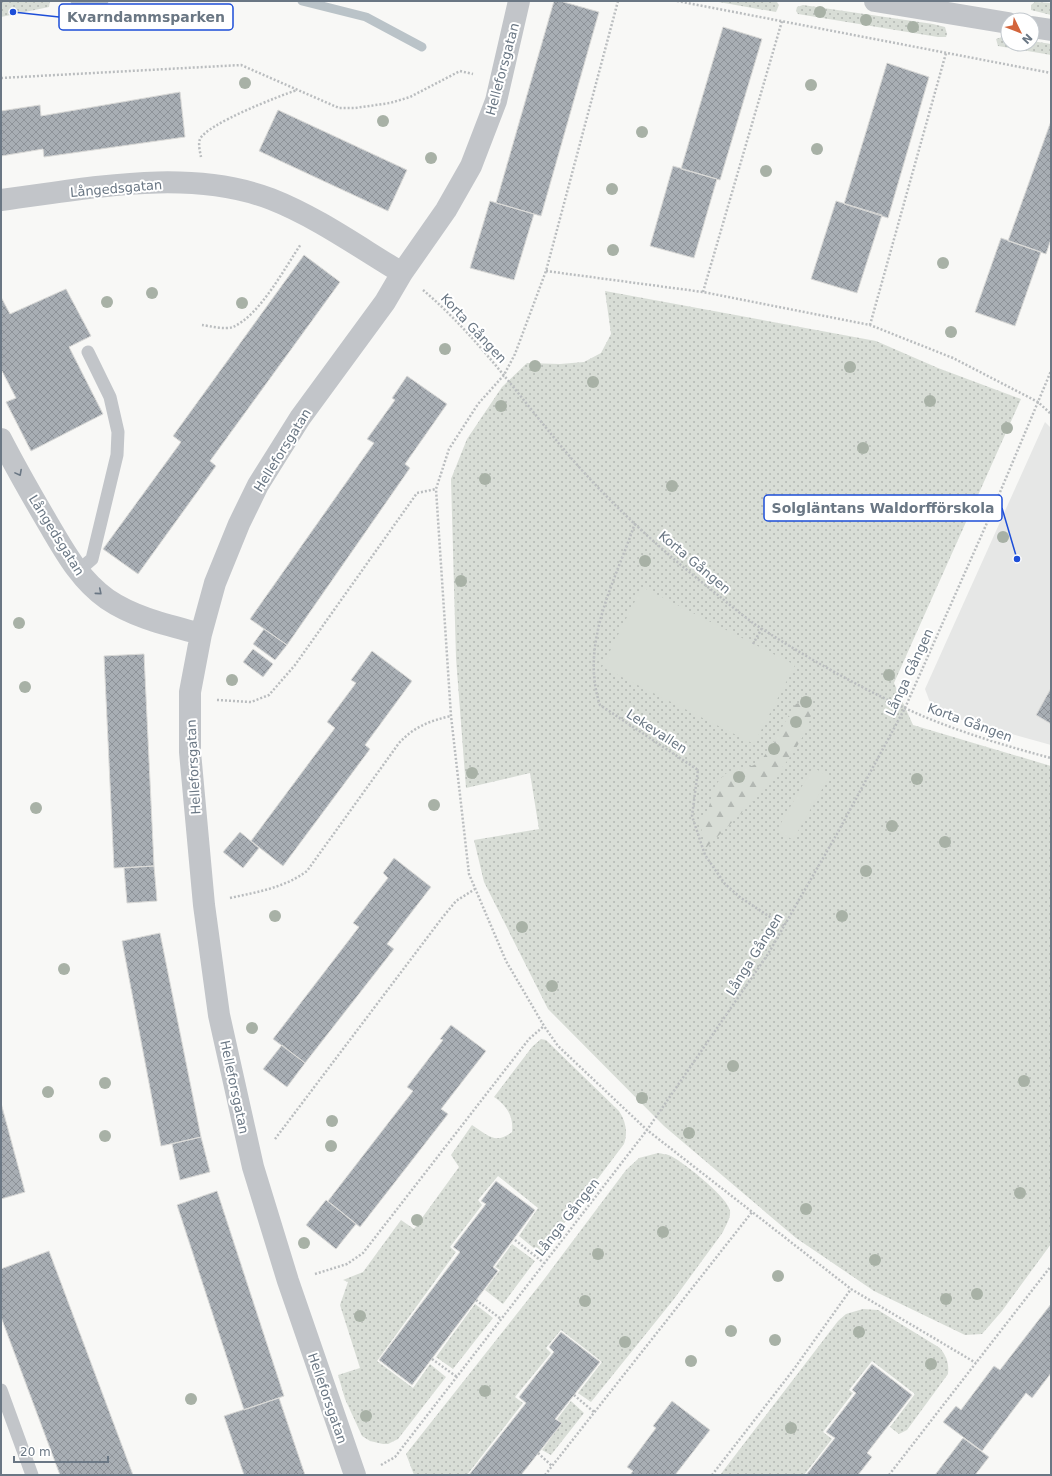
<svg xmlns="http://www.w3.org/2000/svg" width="1052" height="1476" viewBox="0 0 1052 1476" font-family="'DejaVu Sans',sans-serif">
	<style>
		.built { fill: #e6e7e6 }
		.grass { fill: url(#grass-dots) }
		.forest { fill: url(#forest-firs) }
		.pitch { fill: #d8ddd6 }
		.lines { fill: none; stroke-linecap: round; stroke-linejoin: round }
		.stream { stroke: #bac3c8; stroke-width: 9 }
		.building { fill: url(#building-cross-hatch); stroke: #dadad8 }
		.path { stroke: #babdbf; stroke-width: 2.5; stroke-dasharray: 2 2; stroke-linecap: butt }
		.lane { stroke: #c2c5c9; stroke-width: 13 }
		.street { stroke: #c2c5c9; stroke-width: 22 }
		.tree { fill: #a8b1a6 }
		.oneway { stroke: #6a7784 }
		.labels { text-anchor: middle; stroke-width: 4; stroke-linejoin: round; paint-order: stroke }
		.street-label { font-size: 13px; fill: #6a7784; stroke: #fff }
		.leader { fill: none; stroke: #1d4ed8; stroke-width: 1.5 }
		.callout-dot { fill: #1d4ed8; stroke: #fff; stroke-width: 1.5 }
		.callout { fill: #fff; stroke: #1d4ed8; stroke-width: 1.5 }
		.callout-label { font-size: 14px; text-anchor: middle; font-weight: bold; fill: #6a7784 }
	</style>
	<defs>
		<pattern id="grass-dots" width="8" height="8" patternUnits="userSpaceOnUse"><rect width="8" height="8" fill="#d8ddd6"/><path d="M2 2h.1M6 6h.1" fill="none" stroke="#b3b8b3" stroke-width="1.8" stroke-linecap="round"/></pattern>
		<pattern id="forest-firs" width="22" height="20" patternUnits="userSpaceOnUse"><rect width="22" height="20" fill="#d8ddd6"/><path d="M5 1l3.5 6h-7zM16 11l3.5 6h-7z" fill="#b3b8b3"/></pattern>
		<pattern id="building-cross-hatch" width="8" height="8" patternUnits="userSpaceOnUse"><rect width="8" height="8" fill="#a8aeb4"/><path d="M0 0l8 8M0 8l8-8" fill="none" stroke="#8d9298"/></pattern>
	</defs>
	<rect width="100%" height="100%" fill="#f8f8f6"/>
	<path class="built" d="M 1045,422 L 1051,428 L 1051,745 L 962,720 L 931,705 L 925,689 Z"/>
	<path class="grass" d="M 1,1 L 50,1 L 49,7 L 1,17 Z
		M 713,1 L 776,1 L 779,5 L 776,12 Z
		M 1035,2 L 1051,3 L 1051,15 L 1031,10 L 1031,5 Z
		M 803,5 L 933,24 L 945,27 L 947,34 L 946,37 L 938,37 L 798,14 L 796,11 L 797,7 Z
		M 1002,37 L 1008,38 L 1008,44 L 1032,44 L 1032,41 L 1051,44 L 1051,55 L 998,46 L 996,39 Z
		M 605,291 L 876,341 L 938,368 L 1021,399 L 894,683 L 913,725 L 1051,766 L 1051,1244 L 1002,1311 L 982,1334 L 965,1335 L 874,1291 L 796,1238 L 664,1126 L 548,1009 L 484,882 L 474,840 L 539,829 L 530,773 L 466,788 L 456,658 L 451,479 L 467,439 L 502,387 L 527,363 L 560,364 L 584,362 L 601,353 L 611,334 Z
		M 541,1039 L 546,1040 L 619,1111 C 626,1122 628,1132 624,1144 L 541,1254 L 519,1236 L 538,1208 L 498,1176 L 478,1200 L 482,1205 L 450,1247 L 456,1252 L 377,1361 L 413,1388 L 430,1364 L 446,1377 L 398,1439 L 388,1444 L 383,1444 L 370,1441 L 362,1436 L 345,1399 L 338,1375 L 360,1368 L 340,1305 L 348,1282 L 343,1280 L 363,1272 L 401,1220 L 414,1229 L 459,1167 L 451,1155 L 472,1125 C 487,1135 496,1145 512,1132 C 514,1116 506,1105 494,1097 L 532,1047 Z
		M 658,1153 C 662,1154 667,1154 671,1156 C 683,1162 729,1198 730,1211 C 731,1218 726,1225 723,1232 L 674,1299 L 591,1402 L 578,1393 L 602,1362 L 561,1330 L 546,1348 L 551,1353 L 515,1397 L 523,1403 L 467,1475 L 414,1475 L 406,1454 L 542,1282 L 626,1170 L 639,1158 Z
		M 512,1244 L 535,1261 L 503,1304 L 485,1290 L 500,1270 L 495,1267 Z
		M 475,1304 L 493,1318 L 453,1369 L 436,1357 Z
		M 863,1309 L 878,1310 L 940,1348 C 947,1357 949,1363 948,1374 L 907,1430 L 899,1434 L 890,1427 L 915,1394 L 872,1361 L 849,1390 L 853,1393 L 823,1432 L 832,1439 L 804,1475 L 720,1475 L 838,1321 L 846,1314 Z
		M 571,1401 L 584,1413 L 551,1455 L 542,1450 L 562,1423 L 557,1419 Z"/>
	<path class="forest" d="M 806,700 L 812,708 C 809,752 737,817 705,849 L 700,821 C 712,812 709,794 718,782 C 731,764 742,772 758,763 C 767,757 788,715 796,704 Z"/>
	<path class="pitch" d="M 642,587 L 795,665 L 754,744 L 602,667 Z
		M 813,767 L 829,777 L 793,840 L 777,830 Z"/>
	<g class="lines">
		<path class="stream" d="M 75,1 L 104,1
			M 302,1 L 366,17 L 422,47"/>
	</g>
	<path class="building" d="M 554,1 L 560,1 L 599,12 L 541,216 L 496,203 Z
		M 723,27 L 762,39 L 720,180 L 681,169 Z
		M 887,63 L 929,77 L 888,218 L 844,204 Z
		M 180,92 L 185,137 L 44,157 L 43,149 L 1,156 L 1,111 L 40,105 L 41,116 Z
		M 278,110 L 407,170 L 388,211 L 259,151 Z
		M 1051,121 L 1051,239 L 1046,254 L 1008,241 Z
		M 673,166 L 717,179 L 694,258 L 650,246 Z
		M 490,201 L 534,214 L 514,280 L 470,268 Z
		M 836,201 L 882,215 L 857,293 L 811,279 Z
		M 1001,238 L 1041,252 L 1015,326 L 975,312 Z
		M 304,255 L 340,282 L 210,461 L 216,466 L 138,574 L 103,549 L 181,442 L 173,436 Z
		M 66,289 L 91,336 L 69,347 L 103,414 L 31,451 L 6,402 L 16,398 L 2,371 L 1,372 L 1,297 L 10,314 Z
		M 407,376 L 447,404 L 405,464 L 410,468 L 287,645 L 250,619 L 374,443 L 367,439 L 395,400 L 392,398 Z
		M 264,629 L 287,645 L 275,660 L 253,644 Z
		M 253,649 L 273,664 L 263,677 L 243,662 Z
		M 372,651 L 412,681 L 365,745 L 370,749 L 283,866 L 251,841 L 335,728 L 327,722 L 356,683 L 351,680 Z
		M 144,654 L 154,866 L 114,868 L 104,656 Z
		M 1051,688 L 1051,724 L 1036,715 Z
		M 240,832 L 259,848 L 243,868 L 223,852 Z
		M 394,858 L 431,887 L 387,944 L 394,949 L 305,1063 L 273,1039 L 359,927 L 353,923 L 388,878 L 383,873 Z
		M 154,866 L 157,901 L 127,903 L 124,868 Z
		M 160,933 L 201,1137 L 161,1146 L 122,941 Z
		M 451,1025 L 486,1051 L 441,1109 L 448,1114 L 360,1227 L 328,1201 L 413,1091 L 407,1087 L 443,1040 L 440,1039 Z
		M 282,1045 L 305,1063 L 287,1087 L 263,1069 Z
		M 1,1103 L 25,1192 L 1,1199 Z
		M 201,1137 L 210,1172 L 180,1180 L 172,1144 Z
		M 496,1181 L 535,1210 L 493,1267 L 498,1271 L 412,1385 L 379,1360 L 460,1252 L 453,1247 L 486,1204 L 481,1201 Z
		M 217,1191 L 284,1396 L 244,1410 L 177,1205 Z
		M 326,1200 L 356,1224 L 336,1249 L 306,1225 Z
		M 49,1251 L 133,1475 L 60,1475 L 1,1317 L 1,1269 Z
		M 1051,1304 L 1051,1373 L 1032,1398 L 1026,1393 L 982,1451 L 943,1422 L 956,1406 L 961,1410 L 994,1366 L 1000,1370 Z
		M 561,1332 L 600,1362 L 555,1419 L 562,1423 L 521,1475 L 469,1475 L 526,1403 L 519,1397 L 554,1352 L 549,1347 Z
		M 872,1364 L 912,1395 L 867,1453 L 872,1457 L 858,1475 L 806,1475 L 835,1438 L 826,1432 L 856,1393 L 852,1390 Z
		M 279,1398 L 305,1475 L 244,1475 L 224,1416 Z
		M 672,1401 L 710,1430 L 675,1475 L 630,1475 L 633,1471 L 627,1467 L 656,1428 L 653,1426 Z
		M 963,1438 L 989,1457 L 975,1475 L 935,1475 Z"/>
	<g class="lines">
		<path class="path" d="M 618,1 L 546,271 L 515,354 L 504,375 L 478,404 L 449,449 L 436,489 L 451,716 L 469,874 L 506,961 L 544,1026 L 558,1046 L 647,1130 L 851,1289 L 976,1363
			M 677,1 L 1051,73
			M 1,78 L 241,65 L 339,108 L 355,108 L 390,103 L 410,97 L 460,71 L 473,74
			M 201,157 C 200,152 198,144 200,139 C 207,124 279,96 297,90
			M 546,271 L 703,292 L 870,325 L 953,358 L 1038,402 L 1051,414
			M 423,290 C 488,345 533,418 590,479 C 629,521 673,560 718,595 C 730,605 743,616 756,625 C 807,658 869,693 925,717 C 966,734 1009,747 1051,758
			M 703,292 L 782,21
			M 202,325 C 210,326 225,330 233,327 C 260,315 284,269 301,244
			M 870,325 L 946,53
			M 635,523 C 616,580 579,643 600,705 L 698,770 L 692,816 L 705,855 L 725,884 L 741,898 L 784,926
			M 753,644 L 762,628
			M 217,700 L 251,702 L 269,695 L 295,665 L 417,493 L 436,489
			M 230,898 C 257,892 284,888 307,871 L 399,743 C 414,727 429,721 451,716
			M 275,1139 L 442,918 L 456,901 L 475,889
			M 515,1240 L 544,1263
			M 315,1274 L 347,1264 L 363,1253 L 529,1039 L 544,1026
			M 476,1300 L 501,1319
			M 432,1359 L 457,1377
			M 574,1395 L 594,1412
			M 538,1453 L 552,1466
			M 381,1465 L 395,1457 L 647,1130 L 768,954 L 838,832 L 905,708 L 990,516 L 1051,371
			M 545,1475 L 752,1212
			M 712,1475 L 794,1369 L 851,1289
			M 889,1475 L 1051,1266"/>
		<path class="lane" d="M 78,571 L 92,559 L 117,455 L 118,432 L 110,397 L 88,352
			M 1,1390 L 32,1475"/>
		<path class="street" d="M 875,1 L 1008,23
			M 1032,27 L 1051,30
			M 1,200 C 88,189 186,167 271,199 C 317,217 360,248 402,273
			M 1,439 C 16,468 32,496 49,525 C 65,552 80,580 107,599 C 135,618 168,625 201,634
			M 355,1475 L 288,1281 L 253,1167 L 219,1015 L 204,905 L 190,752 L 190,692 L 201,634 L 215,583 L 239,524 L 258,485 L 300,418 L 385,302 L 402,273 L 446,210 L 471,166 L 496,101 L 519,1"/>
	</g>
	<g class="tree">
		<circle cx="820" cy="12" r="6"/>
		<circle cx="866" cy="20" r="6"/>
		<circle cx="913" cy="27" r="6"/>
		<circle cx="245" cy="83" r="6"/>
		<circle cx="811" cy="85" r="6"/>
		<circle cx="383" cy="121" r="6"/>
		<circle cx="642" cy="132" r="6"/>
		<circle cx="817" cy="149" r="6"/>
		<circle cx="431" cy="158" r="6"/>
		<circle cx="766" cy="171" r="6"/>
		<circle cx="612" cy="189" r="6"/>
		<circle cx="613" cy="250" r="6"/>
		<circle cx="943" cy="263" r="6"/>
		<circle cx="152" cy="293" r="6"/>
		<circle cx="107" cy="302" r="6"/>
		<circle cx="242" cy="303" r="6"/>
		<circle cx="951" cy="332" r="6"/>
		<circle cx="445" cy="349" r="6"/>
		<circle cx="535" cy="366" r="6"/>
		<circle cx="850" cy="367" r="6"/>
		<circle cx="593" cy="382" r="6"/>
		<circle cx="930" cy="401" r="6"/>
		<circle cx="501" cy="406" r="6"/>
		<circle cx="1007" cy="428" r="6"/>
		<circle cx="863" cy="448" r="6"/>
		<circle cx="485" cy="479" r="6"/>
		<circle cx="672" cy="486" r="6"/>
		<circle cx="1003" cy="537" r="6"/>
		<circle cx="645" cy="561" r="6"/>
		<circle cx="461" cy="581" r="6"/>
		<circle cx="19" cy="623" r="6"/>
		<circle cx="889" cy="675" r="6"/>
		<circle cx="232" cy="680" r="6"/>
		<circle cx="25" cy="687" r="6"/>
		<circle cx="806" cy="702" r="6"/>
		<circle cx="796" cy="722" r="6"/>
		<circle cx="774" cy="749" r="6"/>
		<circle cx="472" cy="773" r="6"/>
		<circle cx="739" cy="777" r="6"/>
		<circle cx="917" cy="779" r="6"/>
		<circle cx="434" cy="805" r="6"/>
		<circle cx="36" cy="808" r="6"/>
		<circle cx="892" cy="826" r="6"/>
		<circle cx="945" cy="842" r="6"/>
		<circle cx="866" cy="871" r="6"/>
		<circle cx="275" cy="916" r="6"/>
		<circle cx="842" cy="916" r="6"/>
		<circle cx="522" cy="927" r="6"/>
		<circle cx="64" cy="969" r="6"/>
		<circle cx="552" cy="986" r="6"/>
		<circle cx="252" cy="1028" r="6"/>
		<circle cx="733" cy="1066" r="6"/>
		<circle cx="1024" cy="1081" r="6"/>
		<circle cx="105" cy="1083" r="6"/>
		<circle cx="48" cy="1092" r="6"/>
		<circle cx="642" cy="1098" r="6"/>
		<circle cx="332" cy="1121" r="6"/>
		<circle cx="689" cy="1133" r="6"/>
		<circle cx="105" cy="1136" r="6"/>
		<circle cx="331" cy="1146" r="6"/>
		<circle cx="1020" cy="1193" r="6"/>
		<circle cx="806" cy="1209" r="6"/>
		<circle cx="417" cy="1220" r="6"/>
		<circle cx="663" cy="1232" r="6"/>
		<circle cx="304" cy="1243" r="6"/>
		<circle cx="598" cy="1254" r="6"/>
		<circle cx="875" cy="1260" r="6"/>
		<circle cx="778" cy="1276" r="6"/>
		<circle cx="977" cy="1294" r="6"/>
		<circle cx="946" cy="1299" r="6"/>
		<circle cx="585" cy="1301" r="6"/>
		<circle cx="360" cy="1316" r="6"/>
		<circle cx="731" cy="1331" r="6"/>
		<circle cx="859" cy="1332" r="6"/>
		<circle cx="775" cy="1340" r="6"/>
		<circle cx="625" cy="1342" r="6"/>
		<circle cx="691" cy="1361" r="6"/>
		<circle cx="931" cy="1364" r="6"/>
		<circle cx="485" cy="1391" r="6"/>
		<circle cx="191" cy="1399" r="6"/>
		<circle cx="366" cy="1416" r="6"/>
		<circle cx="791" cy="1428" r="6"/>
	</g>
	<defs><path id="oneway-chevron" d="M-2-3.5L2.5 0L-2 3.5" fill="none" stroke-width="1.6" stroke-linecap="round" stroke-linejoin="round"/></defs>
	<g class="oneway">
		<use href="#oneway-chevron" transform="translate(19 473) rotate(62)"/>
		<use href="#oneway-chevron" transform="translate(99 592) rotate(40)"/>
	</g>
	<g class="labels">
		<g class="street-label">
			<text transform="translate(502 69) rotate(-75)" y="5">Helleforsgatan</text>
			<text transform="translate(116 188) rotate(-5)" y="5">Långedsgatan</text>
			<text transform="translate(474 328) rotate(47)" y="5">Korta Gången</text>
			<text transform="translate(282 450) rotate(-58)" y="5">Helleforsgatan</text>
			<text transform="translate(57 535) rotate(58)" y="5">Långedsgatan</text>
			<text transform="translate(695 562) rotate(40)" y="5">Korta Gången</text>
			<text transform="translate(909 672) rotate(-65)" y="5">Långa Gången</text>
			<text transform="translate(970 722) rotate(20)" y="5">Korta Gången</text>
			<text transform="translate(657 731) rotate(33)" y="5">Lekevallen</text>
			<text transform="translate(193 767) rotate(-93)" y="5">Helleforsgatan</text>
			<text transform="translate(754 954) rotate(-58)" y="5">Långa Gången</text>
			<text transform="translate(235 1087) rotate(78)" y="5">Helleforsgatan</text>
			<text transform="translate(567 1217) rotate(-52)" y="5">Långa Gången</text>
			<text transform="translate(328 1398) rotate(71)" y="5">Helleforsgatan</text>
		</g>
	</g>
	<path class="leader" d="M13 12L59 17M1017 559L1002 508"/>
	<g class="callout-dot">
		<circle cx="13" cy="12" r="4"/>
		<circle cx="1017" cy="559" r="4"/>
	</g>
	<g class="callout">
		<rect x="59" y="4" width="174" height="26" rx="4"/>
		<rect x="764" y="495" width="238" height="26" rx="4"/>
	</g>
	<g class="callout-label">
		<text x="146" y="22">Kvarndammsparken</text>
		<text x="883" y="513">Solgläntans Waldorfförskola</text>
	</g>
	<rect width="1052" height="1476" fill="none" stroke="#6a7784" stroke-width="4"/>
	<g transform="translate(1020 32) rotate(133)"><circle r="19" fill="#ffffff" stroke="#c3c9ce"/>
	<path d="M0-3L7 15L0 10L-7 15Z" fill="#d3653c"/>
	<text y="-6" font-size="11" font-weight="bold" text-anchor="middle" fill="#6a7784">N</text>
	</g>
	<path d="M14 1456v6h94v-6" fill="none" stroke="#6a7784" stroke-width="2"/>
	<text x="20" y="1456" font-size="12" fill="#6a7784" stroke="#ffffff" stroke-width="3" paint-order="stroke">20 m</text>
</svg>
